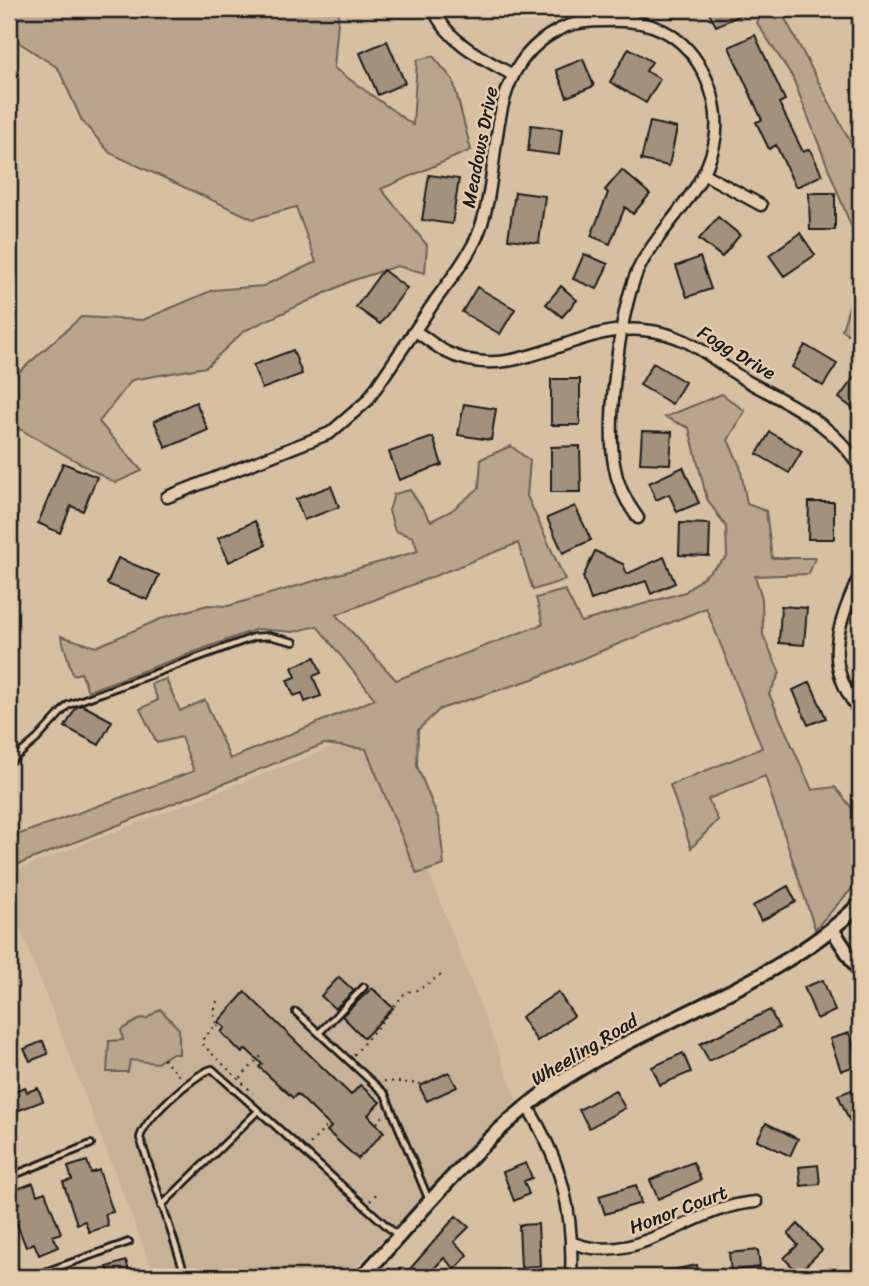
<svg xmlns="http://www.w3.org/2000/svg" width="869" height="1286" font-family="Sriracha,sans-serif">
<rect width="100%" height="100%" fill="#d7c0a2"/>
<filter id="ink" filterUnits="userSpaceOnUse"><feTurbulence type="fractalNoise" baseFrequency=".0143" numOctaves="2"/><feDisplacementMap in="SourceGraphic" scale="14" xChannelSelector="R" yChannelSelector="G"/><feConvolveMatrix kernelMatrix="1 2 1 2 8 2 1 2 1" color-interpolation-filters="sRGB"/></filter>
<g filter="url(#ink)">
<!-- built -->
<path fill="#c7b297" d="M374 731 517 1100 346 1277H155L9 899V873Z"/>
<!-- green -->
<path fill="#b8a58c" stroke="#6a6054" stroke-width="2" d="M9 9H339L334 68 413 125 417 60 433 56 453 80 471 150 381 189 427 245 425 273 397 266 351 281 244 331 206 367 132 380 99 422 142 471 115 483 16 427 9 429V381L81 317 143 320 213 290 263 286 316 262 296 207 253 219 110 153 82 121 58 68 9 36Z
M763 9H780L860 160V249L792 76 757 23Z
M860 269V342L842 330Z
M722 394 745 411 728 440 740 466 747 504 766 511 772 558H815L809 574 755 576 762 598 763 635 780 673 769 694 812 790 835 787 860 818V880L815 929 765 776 708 799 718 820 691 848 670 785 762 748 706 608 533 679 440 709 418 730 417 766 439 820 444 865 417 874 366 749 324 744 9 868V838L194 771 181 737 157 743 140 709 158 700 151 684 166 679 180 711 205 700 230 759 375 699 317 626 293 632 257 629 88 691 81 673 73 675 61 636 96 647 165 617 208 605 228 606 418 551 413 537 395 531 389 511 394 494 410 490 431 521 451 511 479 488 481 459 511 446 530 461 527 496 565 580 533 590 518 543 336 615 396 680 543 624 536 598 565 590 581 622 685 592 727 557 726 527 707 499 689 428 665 417Z
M160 1009 179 1029V1054H171L157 1063 130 1060 128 1072H107L109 1041 123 1040 121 1030 142 1018 146 1019Z"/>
<!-- building -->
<path fill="#a2927d" stroke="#1c1c1c" stroke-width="2" d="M707 9H754L716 26Z
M755 35 785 100 779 103 803 152 810 149 822 175 799 186H795L776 145 769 149 756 122 762 120 729 47Z
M387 41 405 83 378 95 360 53Z
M629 48 652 62 646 71 660 79 646 103 610 82Z
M583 59 594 86 567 97 556 70Z
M650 122 677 128 669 166 641 160Z
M531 125 562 129 559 155 528 151Z
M622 170 650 194 633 214 625 207 610 244 591 236 608 193 605 190Z
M429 175 459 179 452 224 422 220Z
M515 192 545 196 539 243 508 239Z
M809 193H835V230H810Z
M718 217 740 235 722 257 699 239Z
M800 233 815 255 784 276 769 255Z
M584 254 608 264 597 289 573 279Z
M700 257 711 289 687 297 676 266Z
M383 270 407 288 380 324 356 307Z
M561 286 577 300 562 317 546 304Z
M477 287 515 309 500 334 462 312Z
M805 345 837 364 823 386 792 367Z
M293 350 302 374 262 389 253 365Z
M653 363 685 382 672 404 640 385Z
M860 369V414L839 398Z
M551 379H580V425H551Z
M196 402 208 430 166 448 154 421Z
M464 404 496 409 491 440 458 435Z
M642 431 672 432 670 464 640 463Z
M770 432 802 451 789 473 757 454Z
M433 437 442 465 399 480 389 452Z
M580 446 581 492H551V447Z
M63 463 97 477 83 511 71 506 60 533 38 523Z
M683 467 699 503 677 512 669 494 656 500 649 483Z
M331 486 339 507 304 520 296 499Z
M809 502H834V539H808Z
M575 506 591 540 563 553 547 518Z
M255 521 266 545 229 562 218 538Z
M680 523 710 524 709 556 679 555Z
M595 551 623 564 627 574 664 557 675 583 651 594 646 581 591 600 583 577Z
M118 558 159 575 148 600 107 584Z
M781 606 807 608 804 645 779 643Z
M315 657 321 673 313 676 321 696 305 702 302 693 294 696 287 680 296 677 292 667Z
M810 682 826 718 808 725 793 690Z
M82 705 112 721 99 745 65 727 76 707Z
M788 886 796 902 761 921 753 906Z
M339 977 354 991 335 1009 321 996Z
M823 980 835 1011 817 1019 804 987Z
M372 988 393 1008 364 1038 342 1016Z
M245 992 351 1095 360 1085 380 1102 368 1115 384 1132 358 1159 327 1131 331 1127 297 1094 293 1098 259 1067 262 1064 246 1049 242 1053 221 1032 225 1028 218 1022Z
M558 992 574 1016 537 1041 521 1017Z
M770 1010 779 1028 709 1061 700 1044Z
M849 1033 860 1064 841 1071 830 1039Z
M43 1041 48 1054 30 1061 24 1049Z
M683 1053 691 1072 660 1085 652 1067Z
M449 1072 457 1087 427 1101 420 1088 422 1085Z
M25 1087 27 1092 38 1088 43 1101 9 1114V1093Z
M857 1088 860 1096V1144L838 1095Z
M615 1090 625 1108 589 1128 579 1110Z
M766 1123 798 1139 790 1156 757 1140Z
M87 1161 91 1173 99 1170 113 1212 105 1214 108 1226 89 1232 85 1221 77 1224 63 1182 72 1180 68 1167Z
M693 1162 701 1180 658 1199 650 1180Z
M526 1163 532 1178 524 1181 529 1194 514 1201 503 1172Z
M818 1165 820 1184 801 1186 799 1167Z
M33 1183 37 1195 45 1192 61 1233 53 1236 58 1247 39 1255 34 1243 26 1247 10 1206 19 1203 14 1190Z
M636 1185 641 1203 605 1214 599 1196Z
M456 1216 469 1227 454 1242 468 1255 455 1269 444 1258 426 1277H403Z
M538 1224 540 1266 521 1267 519 1225Z
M798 1224 822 1250 798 1273 784 1258 798 1245 788 1234Z
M758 1250 760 1267 731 1271 729 1253Z
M126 1261 131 1277H110L107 1267Z
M697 1265 699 1277H656V1273Z"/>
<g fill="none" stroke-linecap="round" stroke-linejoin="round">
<defs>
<path id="service" d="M9 763 37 739 68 705 254 637 269 636 294 642
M296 1012 385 1094 428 1198
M319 1033 364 987
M9 1177 91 1144
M161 1206 258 1111
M31 1277 129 1242
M186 1277 140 1138C144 1119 193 1075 212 1069L398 1236"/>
<path id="minor" d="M433 9C449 43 482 58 513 75
M630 21 633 9
M704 174 761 205
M415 331C425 337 435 346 446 352 514 386 574 324 643 330 695 334 715 365 756 386 795 406 838 429 860 468
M167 497 330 433 367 401C391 366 414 332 437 298 451 279 466 260 476 239 508 168 476 64 567 26 578 22 591 21 604 21 623 20 644 21 662 30 701 49 724 103 714 145 704 191 664 223 641 264 620 301 606 422 614 464 617 485 626 502 638 518
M860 574C838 626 821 661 860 712
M527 1106C562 1163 574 1211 571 1277
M573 1243C639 1268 691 1206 756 1202"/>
<path id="tertiary" d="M832 929 860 972
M362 1277C427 1207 486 1129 567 1077 662 1016 778 984 860 904"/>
</defs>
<!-- service casing -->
<use href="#service" stroke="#1c1c1c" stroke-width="10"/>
<!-- minor casing -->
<use href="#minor" stroke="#1c1c1c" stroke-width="15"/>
<!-- tertiary casing -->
<use href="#tertiary" stroke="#1c1c1c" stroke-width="18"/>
<!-- path -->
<path stroke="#1c1c1c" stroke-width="2" stroke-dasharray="2 5" stroke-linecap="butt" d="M217 1001 214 1013 216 1025 203 1039 202 1044 253 1093
M394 1006 406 992 418 990 441 975
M217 1025 223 1031
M354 1055 393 1008 372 987
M163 1059 182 1079
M240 1078 263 1054
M384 1081 423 1084
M377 1123 384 1115
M310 1144 329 1124
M370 1201 378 1192"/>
<!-- service -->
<use href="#service" stroke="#e3cbab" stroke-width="4.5"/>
<!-- minor -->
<use href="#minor" stroke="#e3cbab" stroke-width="10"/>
<!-- tertiary -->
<use href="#tertiary" stroke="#e3cbab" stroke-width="12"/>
</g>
</g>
<g text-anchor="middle" stroke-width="5" stroke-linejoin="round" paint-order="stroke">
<!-- street labels -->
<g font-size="19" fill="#1c1c1c" stroke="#e3cbab">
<text transform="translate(479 147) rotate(-79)" y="7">Meadows Drive</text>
<text transform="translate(737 352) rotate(31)" y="7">Fogg Drive</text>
<text transform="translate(584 1049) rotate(-31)" y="7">Wheeling Road</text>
<text transform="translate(678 1209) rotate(-21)" y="7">Honor Court</text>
</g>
</g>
<!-- margin -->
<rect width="869" height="1286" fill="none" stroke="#e3cbab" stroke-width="35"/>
<rect x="18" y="18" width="834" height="1251" fill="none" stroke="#1c1c1c" stroke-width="2.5" filter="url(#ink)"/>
</svg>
